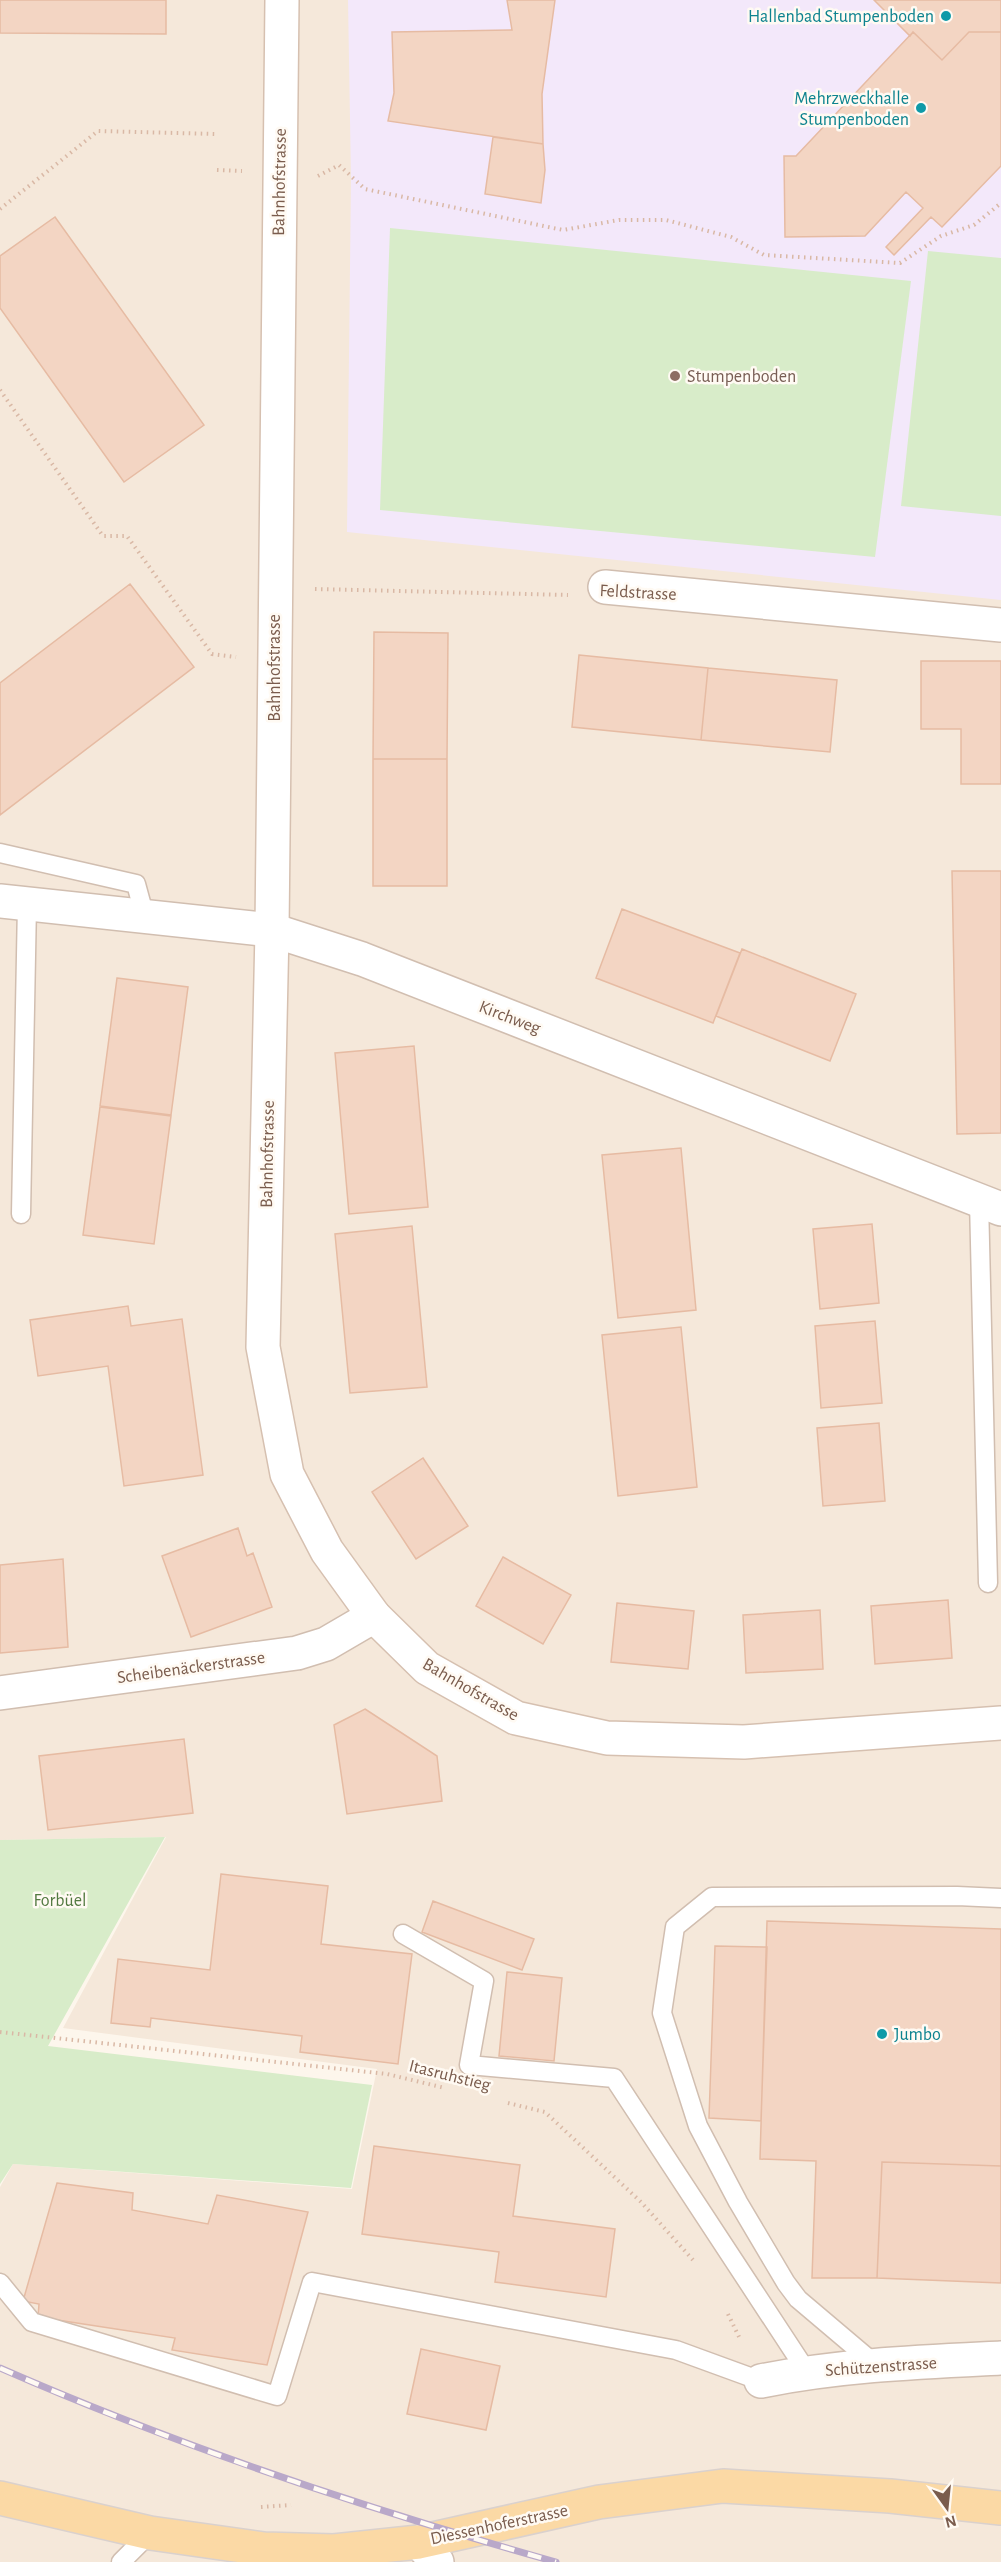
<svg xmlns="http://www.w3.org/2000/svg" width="1001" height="2562" font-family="'Alegreya Sans',sans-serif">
<rect width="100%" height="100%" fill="#fdf6ec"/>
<!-- residential -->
<path fill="#f5e8da" d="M0 0H1001V2562H0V2187L13 2164 352 2189 377 2069 63 2028 166 1837 0 1840Z"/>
<!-- education -->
<path fill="#f3e8fa" d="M348 0H1001V600L347 532 351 179Z"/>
<!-- green -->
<path fill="#d8ecc9" d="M390 228 911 281 875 557 380 510Z
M928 251 1001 258V516L901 506Z
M165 1837 48 2046 372 2085 351 2188 13 2164 0 2184V1840Z"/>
<!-- building -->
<path fill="#f3d5c3" stroke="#e6bba3" stroke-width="1.5" d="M0 0H166V34L0 33Z
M507 0H555L542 94 543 144 388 121 394 93 392 32 512 30Z
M874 0H1001V32H969L942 60 913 32 910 36Z
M913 32 942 60 969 32H1001V166L942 227 931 217 894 255 886 247 923 208 906 192 865 236 785 237 784 156H796Z
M493 137 543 144 545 170 541 203 485 194Z
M55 217 204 425 124 482 0 308V256Z
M130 584 194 667 0 815V683Z
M374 632 448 633 447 759H373Z
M579 655 708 668 701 740 572 727Z
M921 661H1001V784H961V729H921Z
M708 668 837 680 830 752 701 740Z
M373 759H447V886H373Z
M952 871H1001V1133L957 1134Z
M622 909 740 953 713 1023 596 978Z
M742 949 856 994 830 1061 716 1016Z
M117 978 188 987 171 1115 100 1106Z
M414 1046 428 1207 349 1214 335 1053Z
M100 1107 171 1116 154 1244 83 1235Z
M681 1148 696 1310 618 1318 602 1155Z
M872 1224 879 1303 820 1309 813 1229Z
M412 1226 427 1387 350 1393 335 1234Z
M128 1306 131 1326 182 1319 203 1475 124 1486 108 1366 38 1376 30 1320Z
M875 1321 882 1403 821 1408 815 1326Z
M681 1327 697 1487 618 1496 602 1335Z
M879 1423 885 1501 823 1506 817 1428Z
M423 1458 468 1526 416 1559 372 1492Z
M238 1528 247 1556 253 1553 272 1607 191 1637 162 1556Z
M503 1557 571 1595 543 1644 476 1606Z
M63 1559 68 1647 0 1653V1565Z
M948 1600 952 1658 875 1664 871 1606Z
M617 1603 694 1611 688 1669 611 1662Z
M820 1610 823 1669 746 1673 743 1615Z
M365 1709 437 1756 442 1801 347 1814 334 1725Z
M184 1739 193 1813 48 1830 39 1756Z
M221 1874 328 1886 321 1944 412 1954 398 2064 300 2052 302 2036 151 2018 150 2027 111 2023 118 1959 210 1970Z
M433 1901 534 1939 522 1970 422 1932Z
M767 1921 1001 1929V2166L882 2162 877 2278H812L816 2161 760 2159Z
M715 1946 767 1947 761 2121 709 2118Z
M507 1972 562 1978 554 2061 499 2056Z
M374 2146 520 2165 513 2216 615 2229 606 2297 495 2282 499 2252 362 2234Z
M882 2162 1001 2166V2283L877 2278Z
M57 2183 133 2193 132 2210 208 2224 217 2195 308 2212 267 2365 172 2350 175 2338 38 2317 39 2304 23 2301Z
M421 2349 500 2366 486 2430 407 2414Z"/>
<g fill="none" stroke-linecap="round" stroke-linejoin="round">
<defs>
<path id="lane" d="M0 853 136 884 145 917
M979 1200 988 1583
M21 1214 27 904
M403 1934 484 1981 469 2065 614 2078 807 2372
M0 2283 32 2322 277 2396 312 2282 676 2350 761 2381
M876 2365 798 2299 786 2283 738 2202 698 2126 662 2013 675 1927 712 1897 957 1896 1001 1898
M121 2562 150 2533"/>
<path id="street" d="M605 587 1001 625
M0 901 272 930 362 959 1001 1209
M0 1693 297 1653 326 1644 374 1616
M761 2381C841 2365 920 2362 1001 2358
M419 2542 437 2562"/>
<path id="secondary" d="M282 0 272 930 263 1347 287 1474 327 1551 374 1616 427 1668 516 1718 607 1738 744 1742 1001 1723"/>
<path id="primary" d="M0 2498 150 2533 264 2549 334 2551 419 2542 599 2502 723 2486 890 2496 1001 2508"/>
</defs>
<!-- lane casing -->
<use href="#lane" stroke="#d1beb0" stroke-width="21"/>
<!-- street casing -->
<use href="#street" stroke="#d1beb0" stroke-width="36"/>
<!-- secondary casing -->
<use href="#secondary" stroke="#d6c0b0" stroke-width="36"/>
<!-- primary casing -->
<use href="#primary" stroke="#dad1cd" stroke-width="36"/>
<!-- path -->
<path stroke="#d9b8a5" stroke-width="4" stroke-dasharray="1.5 4.5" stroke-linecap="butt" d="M217 170 242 171
M318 176 339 165 365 189 563 230 619 220H666L731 237 764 255 900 263 941 236 974 225 1001 203
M0 209 98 131 216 134
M0 390 103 536H127L212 654 236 657
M315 589 568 595
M0 2032 387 2074 445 2088
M508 2103 545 2112 641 2202 693 2260
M728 2314 740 2339
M261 2507 291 2505"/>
<!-- lane -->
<use href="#lane" stroke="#fff" stroke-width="18"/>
<!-- street -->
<use href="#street" stroke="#fff" stroke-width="33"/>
<!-- secondary -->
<use href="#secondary" stroke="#fff" stroke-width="33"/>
<!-- primary -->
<use href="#primary" stroke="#fbd9a5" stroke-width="33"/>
<defs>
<path id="rail" d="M0 2368C180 2447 367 2509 556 2562"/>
</defs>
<!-- rail casing -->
<use href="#rail" stroke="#b9a8c9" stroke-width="7"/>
<!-- rail -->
<use href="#rail" stroke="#fffaf3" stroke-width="4.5" stroke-dasharray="14" stroke-linecap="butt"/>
</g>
<!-- markers -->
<g fill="#0f9aa8" stroke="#fffaf3" stroke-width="2">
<circle cx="946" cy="16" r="6"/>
<circle cx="921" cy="108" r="6"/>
<circle cx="882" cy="2034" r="6"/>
</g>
<circle fill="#8d6e63" stroke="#fffaf3" stroke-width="2" cx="675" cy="376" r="6"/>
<g text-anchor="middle" stroke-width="5" stroke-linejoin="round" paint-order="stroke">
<!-- culture labels -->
<g font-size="18" fill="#0d838f" stroke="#fffaf3" text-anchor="end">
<text x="934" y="22">Hallenbad Stumpenboden</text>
<text x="909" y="104">Mehrzweckhalle<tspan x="909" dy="21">Stumpenboden</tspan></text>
<text x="894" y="2040" text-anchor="start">Jumbo</text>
</g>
<!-- street labels -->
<g font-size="18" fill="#7a5c4d" stroke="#fffaf3">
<text transform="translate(279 182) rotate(-89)" y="6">Bahnhofstrasse</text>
<text transform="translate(638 592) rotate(3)" y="6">Feldstrasse</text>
<text transform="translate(274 668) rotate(-90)" y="6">Bahnhofstrasse</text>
<text transform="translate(510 1017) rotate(21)" y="6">Kirchweg</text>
<text transform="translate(267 1154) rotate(-89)" y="6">Bahnhofstrasse</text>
<text transform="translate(191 1667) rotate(-8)" y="6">Scheibenäckerstrasse</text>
<text transform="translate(471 1689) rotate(30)" y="6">Bahnhofstrasse</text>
<text transform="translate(450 2075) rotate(14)" y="6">Itasruhstieg</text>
<text transform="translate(881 2366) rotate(-4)" y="6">Schützenstrasse</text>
<text transform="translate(499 2524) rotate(-12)" y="6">Diessenhoferstrasse</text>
</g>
<!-- education labels -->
<g font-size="18" fill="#785e54" stroke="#fffaf3" text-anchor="start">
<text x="687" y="382">Stumpenboden</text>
</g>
<!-- park labels -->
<g font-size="18" fill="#537a41" stroke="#fffaf3">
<text x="60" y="1906">Forbüel</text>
</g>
</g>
<!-- north arrow -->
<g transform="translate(947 2508) rotate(165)" stroke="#fffaf3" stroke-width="4.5" paint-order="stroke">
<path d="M0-4.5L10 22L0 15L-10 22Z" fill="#7a5c4d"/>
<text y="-9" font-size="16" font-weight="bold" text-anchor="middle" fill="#7a5c4d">N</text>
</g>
</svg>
